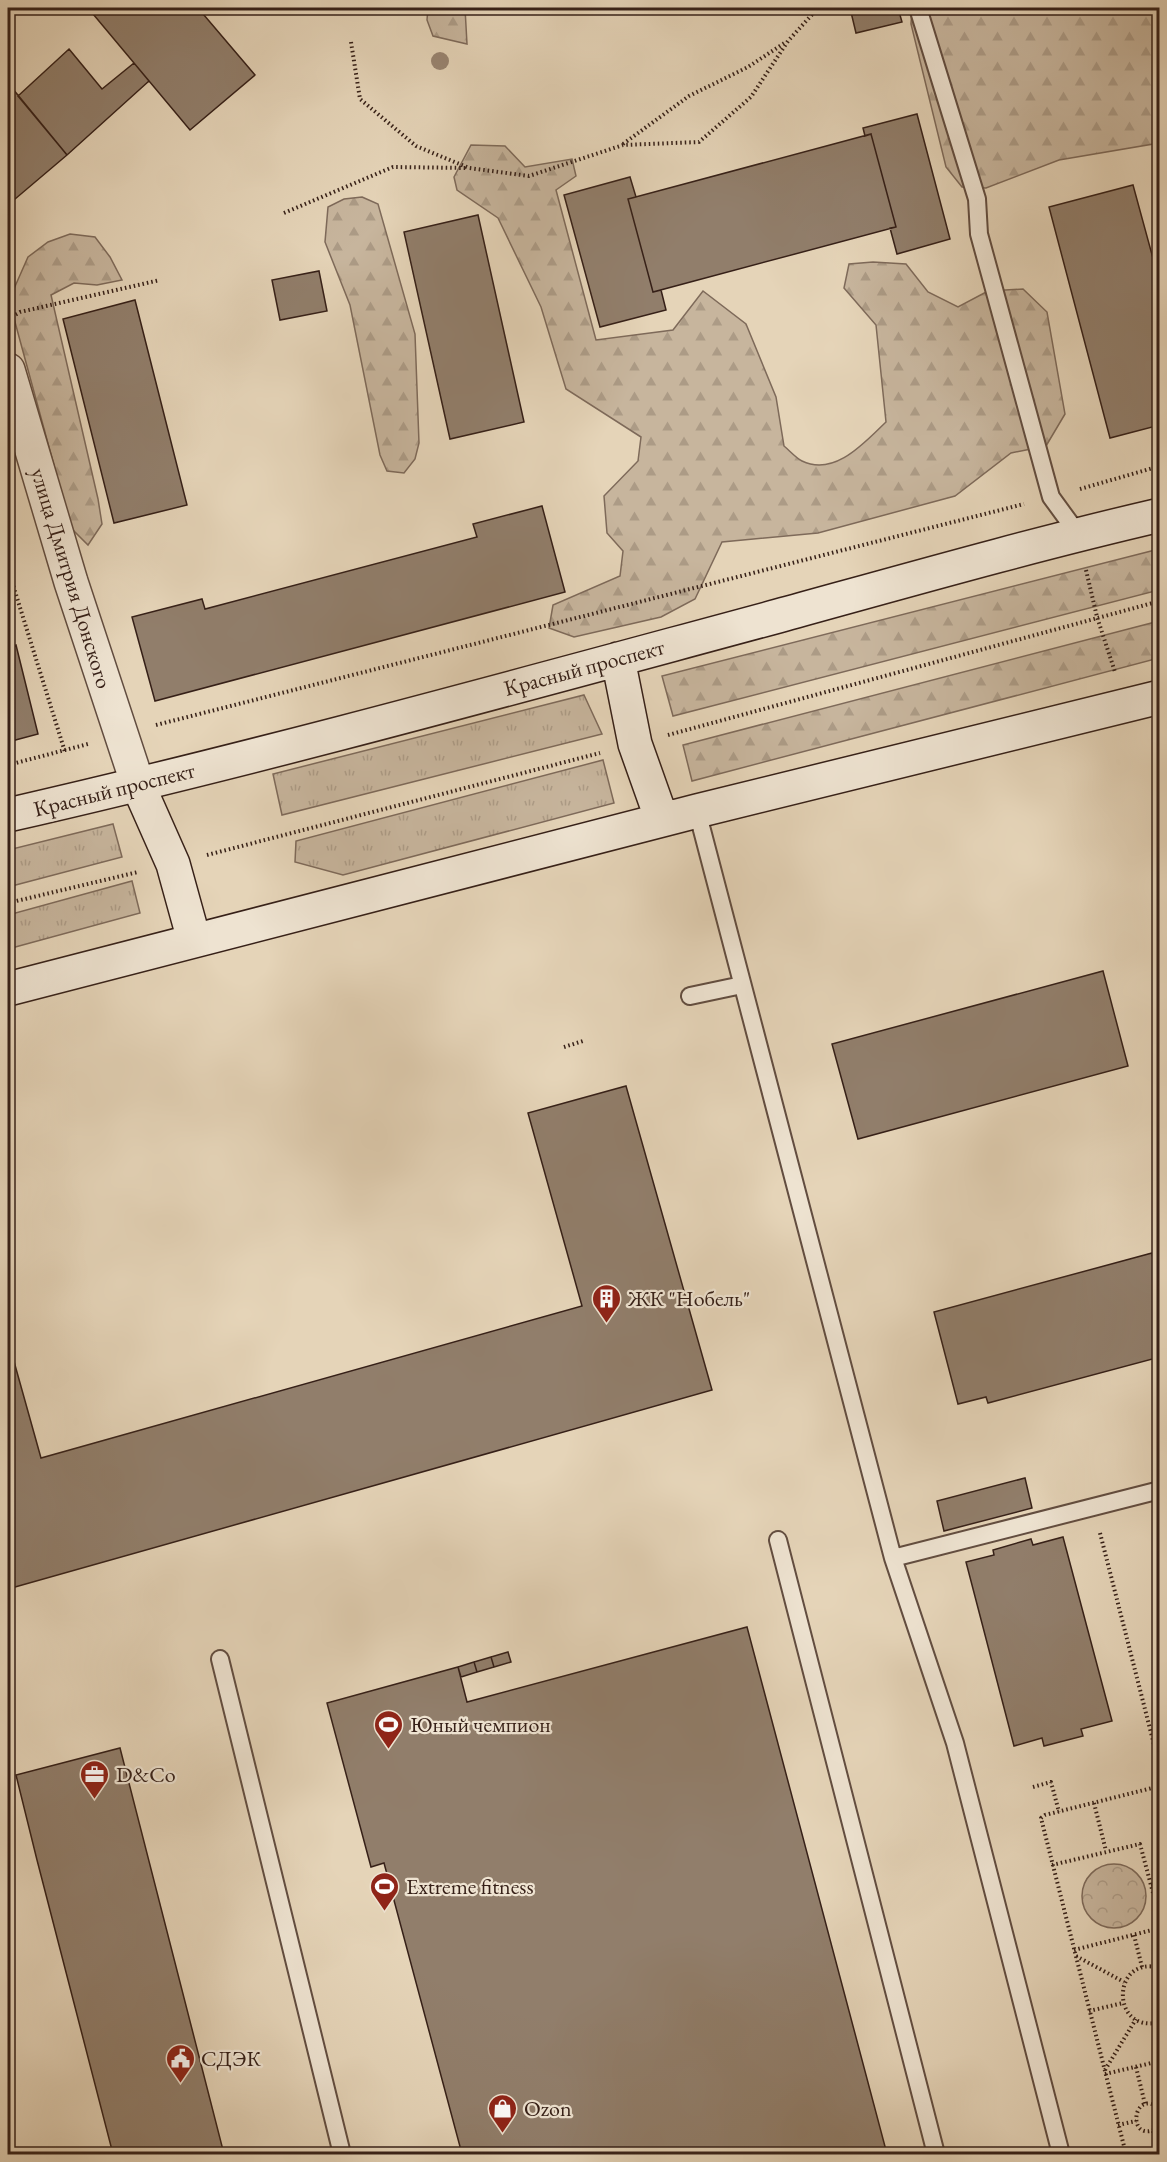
<svg xmlns="http://www.w3.org/2000/svg" width="1167" height="2162" font-family="'EB Garamond',serif">
<defs>
<pattern id="grass-tufts" width="24" height="20" patternUnits="userSpaceOnUse" patternTransform="scale(1.5)"><rect width="24" height="20" fill="#c7b59d"/><path d="M3 7l-1-3M5 7V3M7 7l1-3M15 17l-1-3M17 17v-4M19 17l1-3" fill="none" stroke="#ac9b86"/></pattern>
<pattern id="forest-firs" width="22" height="20" patternUnits="userSpaceOnUse" patternTransform="scale(1.5)"><rect width="22" height="20" fill="#c7b59d"/><path d="M5 1l3.5 6h-7zM16 11l3.5 6h-7z" fill="#ac9b86"/></pattern>
<pattern id="park-crowns" width="20" height="18" patternUnits="userSpaceOnUse" patternTransform="scale(1.5)"><rect width="20" height="18" fill="#c7b59d"/><path d="M2 6a3 3 0 1 1 6 0M12 15a3 3 0 1 1 6 0" fill="none" stroke="#ac9b86"/></pattern>
</defs>
<rect width="100%" height="100%" fill="#e5d4b8"/>
<filter id="stains"><feTurbulence type="fractalNoise" baseFrequency=".00333" numOctaves="4"/><feColorMatrix values="0 0 0 0 .2 0 0 0 0 .09 0 0 0 0 .02 0 0 0 .5 -.17"/></filter>
<radialGradient id="worn" r=".72"><stop offset=".6" stop-color="#630" stop-opacity="0"/><stop offset="1" stop-color="#630" stop-opacity=".3"/></radialGradient>
<!-- grass -->
<path fill="url(#grass-tufts)" stroke="#7e6a5a" stroke-width="1.5" d="M584 695 602 734 282 815 273 774Z
M603 760 614 803 343 875 295 862 296 841Z
M113 824 122 857 8 887V850Z
M132 881 140 913 8 949V915Z"/>
<!-- forest -->
<path fill="url(#forest-firs)" stroke="#7e6a5a" stroke-width="1.5" d="M428 8H465L467 44 433 36 427 20Z
M912 8H1159V143L1059 160 986 188 962 187 946 167 911 24Z
M471 145 505 146 525 167 572 159 576 176 556 190 596 340 673 330 703 291 746 324 776 397 784 446C790 451 796 458 802 461 835 477 865 442 886 422L876 325 844 288 849 264 873 262 906 264 928 292 958 307 988 291 1023 289 1047 312 1065 414 1046 446 1011 453 955 496 818 533 722 542 695 599 661 617 574 637 549 628 553 605 620 576 623 551 607 533 604 496 638 461 641 437 566 389 541 307 498 218 457 190 454 177Z
M362 197 378 204 415 334 419 443 415 459 404 473 387 471 380 455 350 305 325 242 328 207 344 199Z
M70 234 95 237 110 257 122 280 97 285 74 283 51 295 98 499 102 524 88 545 71 528 9 300 28 257 48 242Z
M1159 549V590L673 716 662 676Z
M1159 621V658L692 781 683 745Z"/>
<!-- park -->
<path fill="url(#park-crowns)" stroke="#7e6a5a" stroke-width="1.5" d="M1082 1896a32 32 0 1 1 64 0a32 32 0 1 1-64 0Z"/>
<!-- building -->
<path fill="#917e6b" stroke="#362018" stroke-width="1.5" d="M88 8H198L255 75 190 130Z
M850 8H898L902 22 856 33Z
M69 49 102 89 134 63 149 81 67 155 18 96Z
M8 83 67 155 8 205Z
M917 114 950 239 897 254 890 228 896 227 871 134 865 136 863 128Z
M871 134 896 227 653 292 628 199Z
M630 177 636 197 628 199 653 292 661 290 666 310 600 327 564 195Z
M1133 185 1160 284V316L1155 318 1160 333V425L1110 438 1049 207Z
M478 215 524 422 450 439 404 232Z
M319 271 327 311 280 320 272 280Z
M135 300 187 505 114 523 63 319Z
M542 506 565 592 155 701 132 617 202 599 205 609 477 537 473 524Z
M16 645 38 734 8 742V648Z
M1103 971 1128 1066 858 1139 832 1044Z
M626 1086 712 1390 8 1589V1340L41 1458 582 1306 528 1113Z
M1152 1253 1153 1259 1160 1258V1357L988 1403 986 1397 958 1404 934 1312Z
M1025 1478 1032 1508 944 1531 937 1501Z
M1063 1537 1112 1721 1081 1729 1083 1736 1044 1746 1042 1738 1014 1746 966 1562 994 1555 993 1550 1031 1539 1033 1545Z
M747 1627 887 2154H462L384 1863 371 1867 327 1703 458 1667 467 1702Z
M508 1652 511 1662 494 1667 491 1657Z
M491 1657 494 1667 477 1672 474 1662Z
M474 1662 477 1672 461 1677 458 1667Z
M120 1748 224 2154H113L37 1860 16 1775Z"/>
<g fill="none" stroke-linecap="round" stroke-linejoin="round">
<defs>
<path id="service" d="M918 8 977 199 979 234 1051 497 1078 534
M697 811 893 1558 955 1743 1061 2154
M690 996 742 985
M778 1540 936 2154
M893 1558 1160 1490
M220 1659 342 2154"/>
<path id="tertiary" d="M8 370 71 582 138 785"/>
<path id="secondary" d="M618 659 635 744 662 820
M138 785 173 864 194 940
M8 815C266 756 522 685 778 616 905 581 1031 545 1160 515
M8 989 697 811 1160 697"/>
</defs>
<!-- service casing -->
<use href="#service" stroke="#624d40" stroke-width="20"/>
<!-- tertiary casing -->
<use href="#tertiary" stroke="#624d40" stroke-width="36"/>
<!-- secondary casing -->
<use href="#secondary" stroke="#362018" stroke-width="36"/>
<!-- path -->
<path stroke="#362018" stroke-width="4" stroke-dasharray="1.5 3" stroke-linecap="butt" d="M351 42 360 99 416 146 469 168 529 176 623 145 699 142 751 97 788 41 818 8
M623 144 689 96 748 67 786 42
M284 213 393 167 466 168
M8 319 20 312 160 280
M1080 489 1160 466
M8 569 65 752
M1086 570 1097 617 1115 672
M156 725 1024 504
M668 735 1160 601
M8 765 88 744
M207 855 600 753
M8 903 138 872
M564 1047 583 1041
M1100 1533 1160 1768
M1033 1787 1051 1782 1059 1812
M1094 1803 1106 1851
M1052 1865 1140 1844 1160 1919
M1151 1885 1160 1883
M1134 1935 1142 1967
M1074 1950 1160 1928
M1076 1956 1124 1982
M1160 1968C1111 1954 1110 2035 1160 2022
M1089 2011 1123 2003
M1156 2023 1160 2035
M1136 2067 1145 2104
M1105 2070 1136 2019
M1105 2074 1160 2061
M1160 2109C1132 2085 1125 2148 1160 2127
M1118 2125 1136 2121
M1153 2131 1158 2154
M1126 2154 1041 1818 1045 1815 1160 1786"/>
<!-- service -->
<use href="#service" stroke="#eee3d1" stroke-width="16"/>
<!-- tertiary -->
<use href="#tertiary" stroke="#eee3d1" stroke-width="33"/>
<!-- secondary -->
<use href="#secondary" stroke="#eee3d1" stroke-width="33"/>
</g>
<!-- trees -->
<circle fill="#998572" cx="440" cy="61" r="9"/>
<!-- icons -->
<defs>
<symbol id="building-pin" viewBox="-11 -11 22 30"><path d="M0 17L-7.5 6A9.5 9.5 0 1 1 7.5 6Z" fill="#8f2418" stroke="#eee3d1"/><path d="M-4-6H4V6H1V3H-1V6H-4ZM-2.5-4.3h1.7v1.8h-1.7ZM.8-4.3h1.7v1.8H.8ZM-2.5-1h1.7V.8h-1.7ZM.8-1h1.7V.8H.8Z" fill="#fff"/></symbol>
<symbol id="stadium-pin" viewBox="-11 -11 22 30"><path d="M0 17L-7.5 6A9.5 9.5 0 1 1 7.5 6Z" fill="#8f2418" stroke="#eee3d1"/><path d="M0-5a6.5 5 0 1 0 0 10a6.5 5 0 1 0 0-10ZM-3.5-1.8h7v3.6h-7Z" fill="#fff"/></symbol>
<symbol id="office-pin" viewBox="-11 -11 22 30"><path d="M0 17L-7.5 6A9.5 9.5 0 1 1 7.5 6Z" fill="#8f2418" stroke="#eee3d1"/><path d="M-6-3h4V-5.5h4V-3h4V5H-6ZM-1-4.5V-3h2v-1.5ZM-6 0V1H6V0Z" fill="#fff"/></symbol>
<symbol id="civic-pin" viewBox="-11 -11 22 30"><path d="M0 17L-7.5 6A9.5 9.5 0 1 1 7.5 6Z" fill="#8f2418" stroke="#eee3d1"/><path d="M-.6-6.5H3V-4.5H.6V-3L4-1V1h2V6H-6V1h2V-1L-.6-3ZM-1.2 2.5V6h2.4V2.5Z" fill="#fff"/></symbol>
<symbol id="shop-pin" viewBox="-11 -11 22 30"><path d="M0 17L-7.5 6A9.5 9.5 0 1 1 7.5 6Z" fill="#8f2418" stroke="#eee3d1"/><path d="M-5-2.5h2.3a2.7 3.5 0 0 1 5.4 0H5L5.5 6h-11ZM-1.5-2.5h3a1.5 2.3 0 0 0-3 0Z" fill="#fff"/></symbol>
</defs>
<g fill-rule="evenodd">
<use href="#building-pin" x="590" y="1282" width="33" height="45"/>
<use href="#stadium-pin" x="372" y="1708" width="33" height="45"/>
<use href="#office-pin" x="78" y="1758" width="33" height="45"/>
<use href="#stadium-pin" x="368" y="1870" width="33" height="45"/>
<use href="#civic-pin" x="164" y="2042" width="33" height="45"/>
<use href="#shop-pin" x="486" y="2092" width="33" height="45"/>
</g>
<g text-anchor="middle" stroke-width="4.5" stroke-linejoin="round" paint-order="stroke">
<!-- street labels -->
<g font-size="22" fill="#362018" stroke="#eee3d1">
<text transform="translate(72 578) rotate(73)" y="8">улица Дмитрия Донского</text>
<text transform="translate(584 667) rotate(-15)" y="8">Красный проспект</text>
<text transform="translate(114 789) rotate(-14)" y="8">Красный проспект</text>
</g>
<!-- poi labels -->
<g font-size="22" fill="#362018" stroke="#eee3d1" text-anchor="start">
<text x="628" y="1306">ЖК "Нобель"</text>
<text x="410" y="1732">Юный чемпион</text>
<text x="116" y="1782">D&amp;Co</text>
<text x="406" y="1894">Extreme fitness</text>
<text x="201" y="2066">СДЭК</text>
<text x="524" y="2116">Ozon</text>
</g>
</g>
<!-- margin -->
<rect width="1167" height="2162" fill="none" stroke="#e5d4b8" stroke-width="30"/>
<rect x="9" y="9" width="1149" height="2144" fill="none" stroke="#362018" stroke-width="3"/>
<rect x="15" y="15" width="1137" height="2132" fill="none" stroke="#362018" stroke-width="1.5"/>
<rect width="100%" height="100%" filter="url(#stains)"/>
<rect width="100%" height="100%" fill="url(#worn)"/>
</svg>
